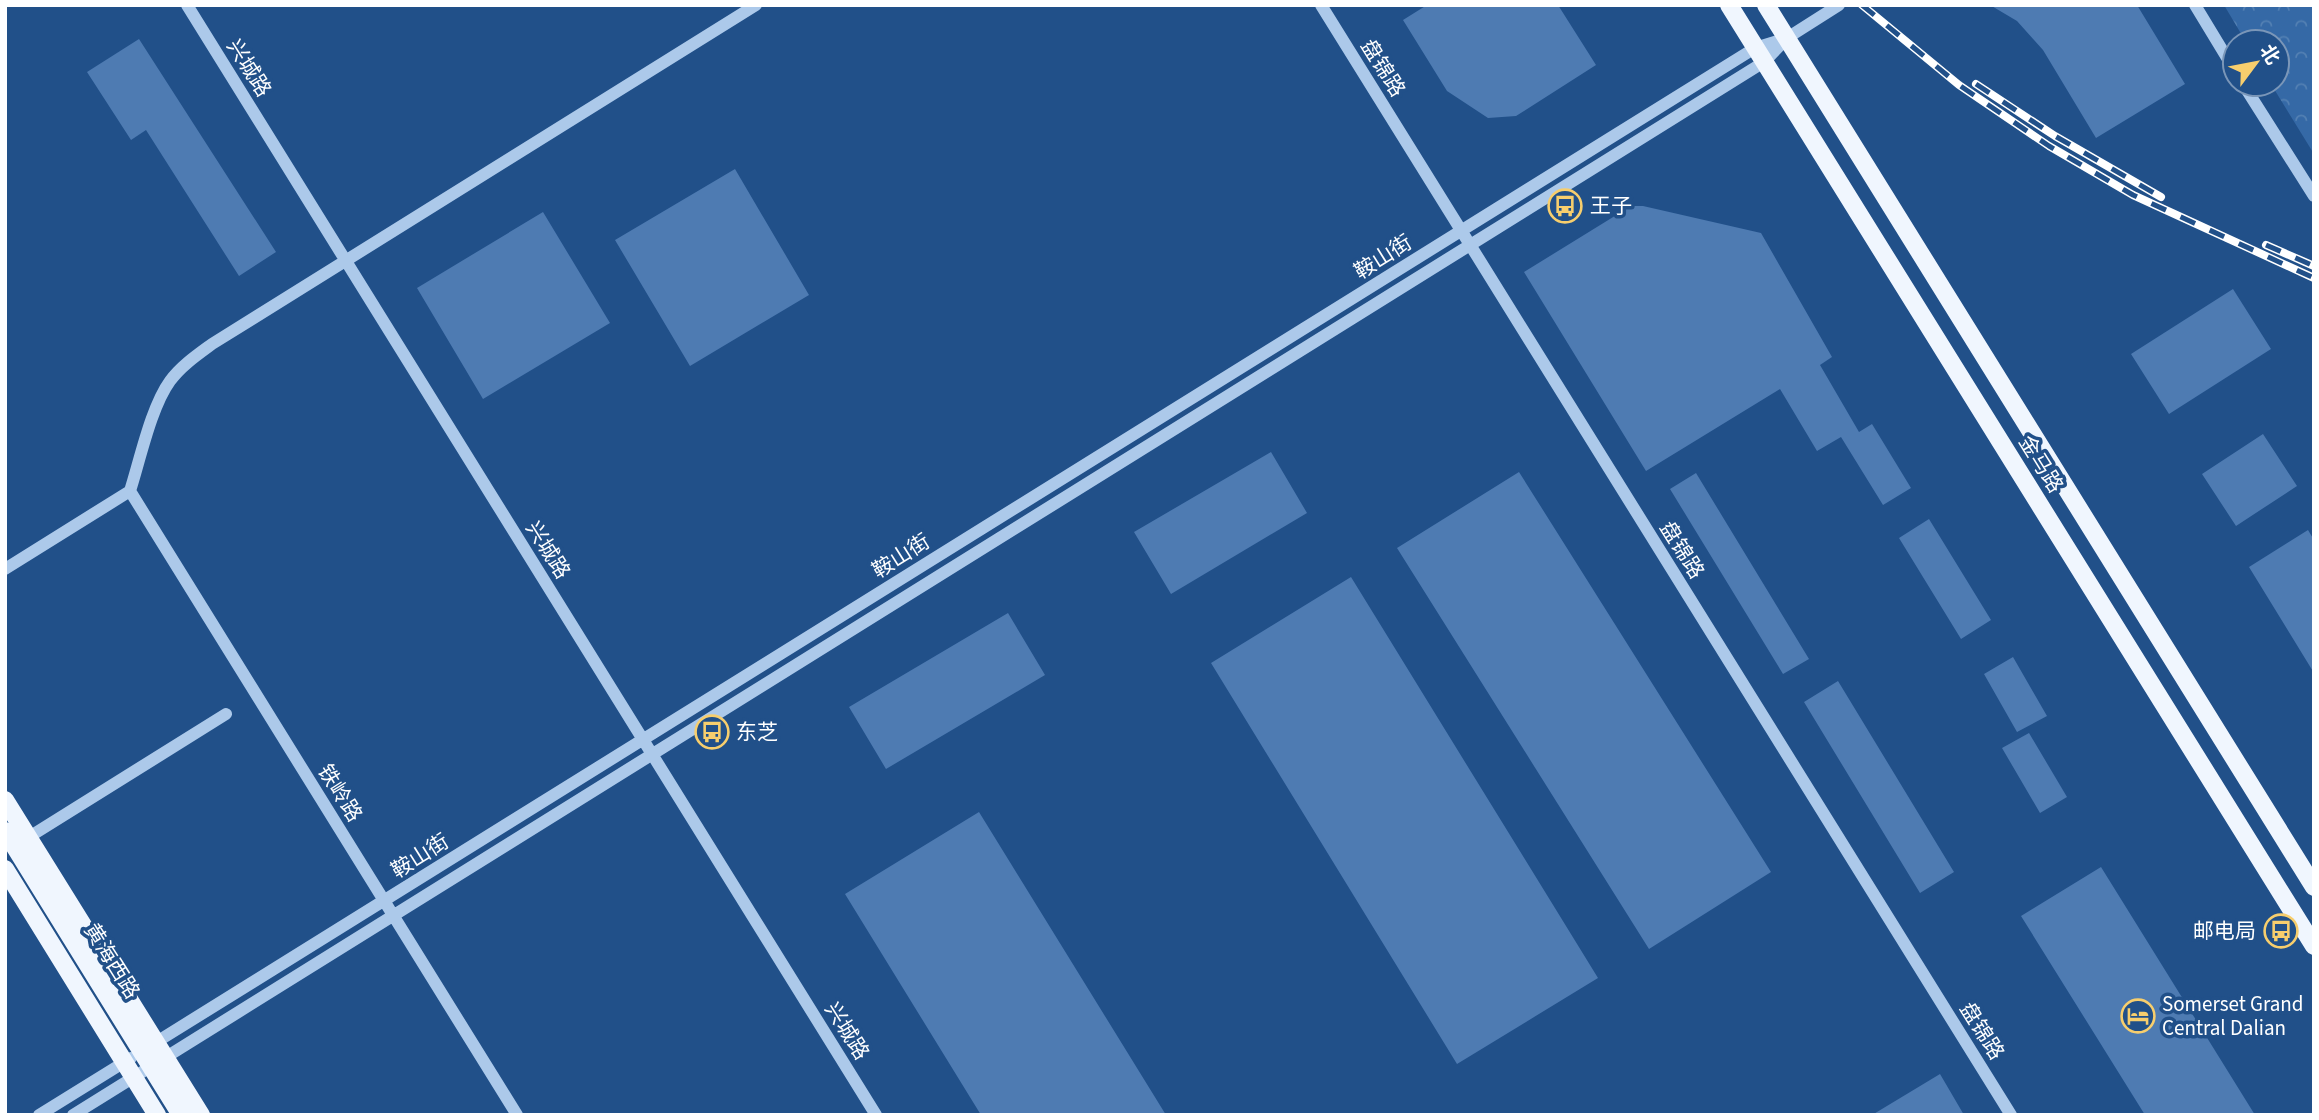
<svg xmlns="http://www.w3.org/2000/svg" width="2319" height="1120" font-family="'Source Sans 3','Noto Sans SC',sans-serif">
<defs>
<pattern id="park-crowns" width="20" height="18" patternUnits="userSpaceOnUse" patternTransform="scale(1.75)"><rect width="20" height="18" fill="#3569a6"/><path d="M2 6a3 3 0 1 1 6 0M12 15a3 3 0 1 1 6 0" fill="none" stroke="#5380b3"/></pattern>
</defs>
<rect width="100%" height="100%" fill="#215089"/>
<!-- park -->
<path fill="url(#park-crowns)" d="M2224 5H2314V154L2271 84H2277V42H2246Z"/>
<!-- building -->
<path fill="#4e7bb2" d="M1427 5H1558L1596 65 1516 116 1488 118 1447 91 1403 20Z
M1990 5H2137L2185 84 2096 138 2043 50 2017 21Z
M139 39 276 252 239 276 146 130 131 140 87 72Z
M735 169 809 295 690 366 615 240Z
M1631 206H1643L1761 233 1832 357 1820 365 1859 432 1872 424 1911 488 1883 505 1841 437 1817 451 1780 389 1646 471 1524 272Z
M543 212 610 323 483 399 417 288Z
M2233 289 2271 349 2169 414 2131 354Z
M2263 434 2297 486 2236 526 2202 474Z
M1271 452 1307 513 1171 594 1134 532Z
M1519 472 1771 872 1649 949 1397 548Z
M1696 473 1809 659 1783 674 1670 489Z
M1929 519 1991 620 1961 639 1899 538Z
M2308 530 2314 540V673L2249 567Z
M1351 577 1598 978 1457 1064 1211 663Z
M1008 613 1045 675 886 769 849 707Z
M2013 657 2047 716 2017 732 1984 674Z
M1838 681 1954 872 1920 893 1804 702Z
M2029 733 2067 797 2040 813 2002 748Z
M979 812 1166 1115H981L845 894Z
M2101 867 2255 1115H2145L2021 916Z
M1940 1074 1964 1115H1872Z"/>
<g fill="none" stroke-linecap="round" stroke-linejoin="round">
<!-- minor -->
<path stroke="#acc9ea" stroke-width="12" d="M187 5 876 1115
M1321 5 2011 1115
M2195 5 2235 71
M2243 84 2314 196
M130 491 517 1115
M5 569 130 491C140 460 151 407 170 381 181 366 197 355 212 344L756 5
M21 842 226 714
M150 1046 1755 48 1787 38 1839 5
M39 1115 131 1058
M73 1115 1764 62 1787 38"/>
<!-- major -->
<path stroke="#f0f6fe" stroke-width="18" d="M1729 5 2314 946
M1766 5 2314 887
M5 800 201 1115
M5 831 181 1115
M5 869 157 1115"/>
<defs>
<path id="rail" d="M1862 5 1959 85 2049 146 2133 195 2314 278
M1976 84 2055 136 2161 197
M2266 245 2314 266"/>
</defs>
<!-- rail casing -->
<use href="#rail" stroke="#fff" stroke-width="8"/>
<!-- rail -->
<use href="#rail" stroke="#215089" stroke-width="5" stroke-dasharray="16" stroke-linecap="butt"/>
</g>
<!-- icons -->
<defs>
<symbol id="bus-ring" viewBox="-11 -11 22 22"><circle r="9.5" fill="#215089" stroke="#f7ce6d" stroke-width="1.5"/><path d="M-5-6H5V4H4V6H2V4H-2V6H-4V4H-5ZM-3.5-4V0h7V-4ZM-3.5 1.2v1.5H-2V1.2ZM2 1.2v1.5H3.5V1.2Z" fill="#f7ce6d"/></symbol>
<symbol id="hotel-ring" viewBox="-11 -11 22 22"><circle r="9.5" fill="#215089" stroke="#f7ce6d" stroke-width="1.5"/><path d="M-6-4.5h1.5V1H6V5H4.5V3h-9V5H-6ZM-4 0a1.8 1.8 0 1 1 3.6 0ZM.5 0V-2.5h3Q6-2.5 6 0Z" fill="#f7ce6d"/></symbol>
</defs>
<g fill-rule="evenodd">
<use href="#bus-ring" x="1546" y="187" width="38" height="38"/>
<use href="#bus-ring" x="693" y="713" width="38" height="38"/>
<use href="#bus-ring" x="2262" y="912" width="38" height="38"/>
<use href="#hotel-ring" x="2119" y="997" width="38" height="38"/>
</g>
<g text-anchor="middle" stroke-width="7" stroke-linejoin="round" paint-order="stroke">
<!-- street labels -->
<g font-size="21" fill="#fff" stroke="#215089">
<text transform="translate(249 68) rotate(58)" y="7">兴城路</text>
<text transform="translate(1383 68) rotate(58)" y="7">盘锦路</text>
<text transform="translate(1383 257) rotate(-32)" y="7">鞍山街</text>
<text transform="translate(2041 464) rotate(58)" y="7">金马路</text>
<text transform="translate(548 550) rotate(58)" y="7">兴城路</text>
<text transform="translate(1682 550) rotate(58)" y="7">盘锦路</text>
<text transform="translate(901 556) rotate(-32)" y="7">鞍山街</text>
<text transform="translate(340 793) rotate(58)" y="7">铁岭路</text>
<text transform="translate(420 856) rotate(-32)" y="7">鞍山街</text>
<text transform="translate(112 961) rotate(58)" y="7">黄海西路</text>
<text transform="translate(847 1031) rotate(58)" y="7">兴城路</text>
<text transform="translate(1982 1031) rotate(58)" y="7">盘锦路</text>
</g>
<!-- poi labels -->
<g font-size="21" fill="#fff" stroke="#215089" text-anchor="start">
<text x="1590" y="213">王子</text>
<text x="736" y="739">东芝</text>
<text x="2256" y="938" text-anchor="end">邮电局</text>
<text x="2162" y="1011">Somerset Grand<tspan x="2162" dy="24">Central Dalian</tspan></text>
</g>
</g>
<!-- border -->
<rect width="2319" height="1120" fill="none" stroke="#ffffff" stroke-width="14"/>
<!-- north arrow -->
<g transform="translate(2256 63) rotate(58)"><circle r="33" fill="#215089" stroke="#7a96b8" stroke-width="2"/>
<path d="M0-5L12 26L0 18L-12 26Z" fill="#f7ce6d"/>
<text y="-10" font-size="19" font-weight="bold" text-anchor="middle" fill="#ffffff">北</text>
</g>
</svg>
